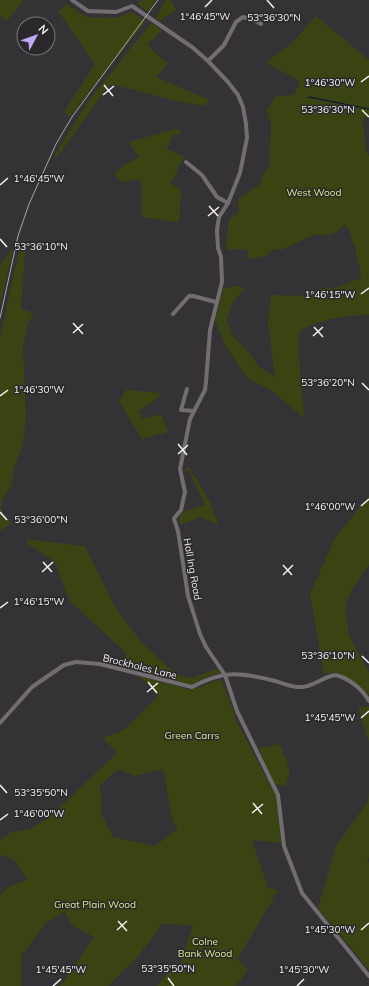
<svg xmlns="http://www.w3.org/2000/svg" width="369" height="986" font-family="Mulish,sans-serif">
<rect width="100%" height="100%" fill="#353235"/>
<!-- green -->
<path fill="#3a4413" fill-rule="evenodd" d="M0 0H24L7 21 0 16Z
M141 0H156L149 12 137 4Z
M166 0H171L176 10 160 21 156 18Z
M66 4 87 17 116 18 131 12 146 21 82 101 70 117 64 112 95 64 58 11Z
M316 16 369 60V117L363 118 366 152 369 156V315C345 316 321 318 299 332L298 344 304 418 271 390 247 378 225 345 215 320 223 289 235 286 245 288 233 302 227 320 233 336 246 349 259 367 275 377 268 321 271 295 308 296 320 289 338 287 361 278 359 264 357 260 355 247 350 235V231L345 225 342 226 337 232 328 235H314L281 250 273 249 267 255 249 260 248 258V252L244 249 227 250 226 247 229 219 239 213 238 201 239 198 260 184 263 174 269 167 271 125 267 111 275 96 294 95 300 81 266 63 293 42Z
M151 23 162 30 147 45 168 64 156 77 210 100 204 106 180 102 115 85 108 86 56 159 54 156 90 99Z
M179 128 180 135 173 134 167 149 184 157 171 183 181 190 179 222 141 217V181L133 179 123 183 114 175 124 165 139 157 129 142Z
M26 239 21 309 34 313 28 323 23 347 26 418 23 443 13 471 12 485 2 500 1 514 9 520 11 523 0 531V337L21 242Z
M14 246 0 305V266Z
M126 390 162 393 155 400 139 411 143 419 161 414 168 432 142 439 119 401Z
M189 467 210 502 219 525 201 517 180 525 179 517 182 512 205 505 189 471 182 470Z
M369 496V564L354 586 345 606 349 635 369 673V696C365 688 348 677 340 674 335 672 329 673 324 674L310 594 335 538Z
M25 539 85 546 115 607 141 642 176 674 191 678 217 669 221 673 209 676 192 685 117 665 127 654 70 601 54 561 29 545Z
M139 676 191 690 221 679 238 724 276 796 282 843 252 840 268 888 278 890 237 960 248 969 236 986H157L165 976 181 963 193 925 162 924 136 959 108 986H60L94 937 71 925 65 911 46 923 21 956 22 986H0V895L7 888 27 879 15 861 0 854V840L11 832 30 829 47 819 114 756 117 752 103 738 124 730 159 695ZM118 769 135 776 163 769 173 822 178 828 155 846 113 837 102 815 100 786Z
M358 707H369V742Z
M280 744 290 770 286 786 275 784 266 768 259 748Z
M369 789V857L367 861 369 863V970L318 908 336 846 368 801Z"/>
<g fill="none" stroke-linecap="round" stroke-linejoin="round">
<!-- stream -->
<path stroke="#00113e" stroke-width="1" d="M309 97 369 109"/>
<!-- minor -->
<path stroke="#716d71" stroke-width="4" d="M72 0 88 11 116 12 132 6 192 47 208 61 228 82 238 95 243 107 246 124 247 138 240 173 228 203 219 217 217 230 218 248 221 257 222 282 210 330 206 382 205 390 190 419 180 469 185 492 181 510 175 517 174 519 178 531 188 596 200 634 206 647 225 675 237 711 278 795 284 846 302 893 369 976
M208 61 224 45 236 22 243 17 254 20 261 24
M186 162 202 175 217 197 228 203
M173 314 189 296H193L216 302
M187 389 181 410 194 411
M0 723 32 687 64 665 76 662 100 664 192 687C224 670 240 672 275 681 283 683 293 688 302 687 314 687 329 672 339 676 351 680 363 690 369 701"/>
<!-- rail -->
<path stroke="#a8a6a9" stroke-width="1" d="M0 318 18 236 29 204 56 144 72 117 158 0"/>
</g>
<!-- ticks -->
<path fill="none" stroke="#f3f1f4" stroke-width="1.5" d="M267 0 274 8M205 7 212 0M361 82 369 76M104 85 113 96M103 95 114 86M362 110 369 117M0 185 8 178M209 206 218 216M208 216 219 207M0 239 7 247M361 294 369 288M73 323 83 334M314 327 323 337M73 333 83 324M313 336 323 327M362 383 369 390M0 396 8 390M178 444 187 455M178 454 188 445M361 506 369 499M0 512 7 520M43 562 52 572M283 565 292 575M42 572 53 562M283 575 293 565M0 608 8 602M362 656 369 663M148 682 157 693M147 692 158 683M361 718 369 711M0 785 7 793M253 803 262 814M252 813 263 804M0 820 8 814M118 921 127 931M117 930 127 921M361 930 369 923M168 978 174 986M53 986 61 979M297 986 304 979"/>
<g text-anchor="middle" stroke-width="3" stroke-linejoin="round" paint-order="stroke">
<!-- park labels -->
<g font-size="10" fill="#daef91" stroke="#2b282b">
<text x="314" y="196">West Wood</text>
<text x="192" y="739">Green Carrs</text>
<text x="95" y="908">Great Plain Wood</text>
<text x="205" y="945">Colne<tspan x="205" dy="12">Bank Wood</tspan></text>
</g>
<!-- street labels -->
<g font-size="10" fill="#f3f1f4" stroke="#2b282b">
<text transform="translate(193 569) rotate(80)" y="4">Hall Ing Road</text>
<text transform="translate(140 666) rotate(14)" y="4">Brockholes Lane</text>
</g>
</g>
<g font-size="10" text-anchor="middle" fill="#f3f1f4" stroke="#2b282b" stroke-width="3" stroke-linejoin="round" paint-order="stroke">
<text x="205" y="20">1°46'45"W</text>
<text x="274" y="21">53°36'30"N</text>
<text x="330" y="86">1°46'30"W</text>
<text x="328" y="113">53°36'30"N</text>
<text x="39" y="182">1°46'45"W</text>
<text x="41" y="250">53°36'10"N</text>
<text x="330" y="298">1°46'15"W</text>
<text x="328" y="386">53°36'20"N</text>
<text x="39" y="393">1°46'30"W</text>
<text x="330" y="510">1°46'00"W</text>
<text x="41" y="523">53°36'00"N</text>
<text x="39" y="605">1°46'15"W</text>
<text x="328" y="659">53°36'10"N</text>
<text x="330" y="721">1°45'45"W</text>
<text x="41" y="796">53°35'50"N</text>
<text x="39" y="817">1°46'00"W</text>
<text x="330" y="933">1°45'30"W</text>
<text x="168" y="972">53°35'50"N</text>
<text x="61" y="973">1°45'45"W</text>
<text x="304" y="973">1°45'30"W</text>
</g>
<!-- north arrow -->
<g transform="translate(36 36) rotate(49)"><circle r="19" fill="#2b282b" stroke="#7b787b"/>
<path d="M0-3L7 15L0 10L-7 15Z" fill="#c1a8f3"/>
<text y="-6" font-size="11" font-weight="bold" text-anchor="middle" fill="#f3f1f4">N</text>
</g>
</svg>
